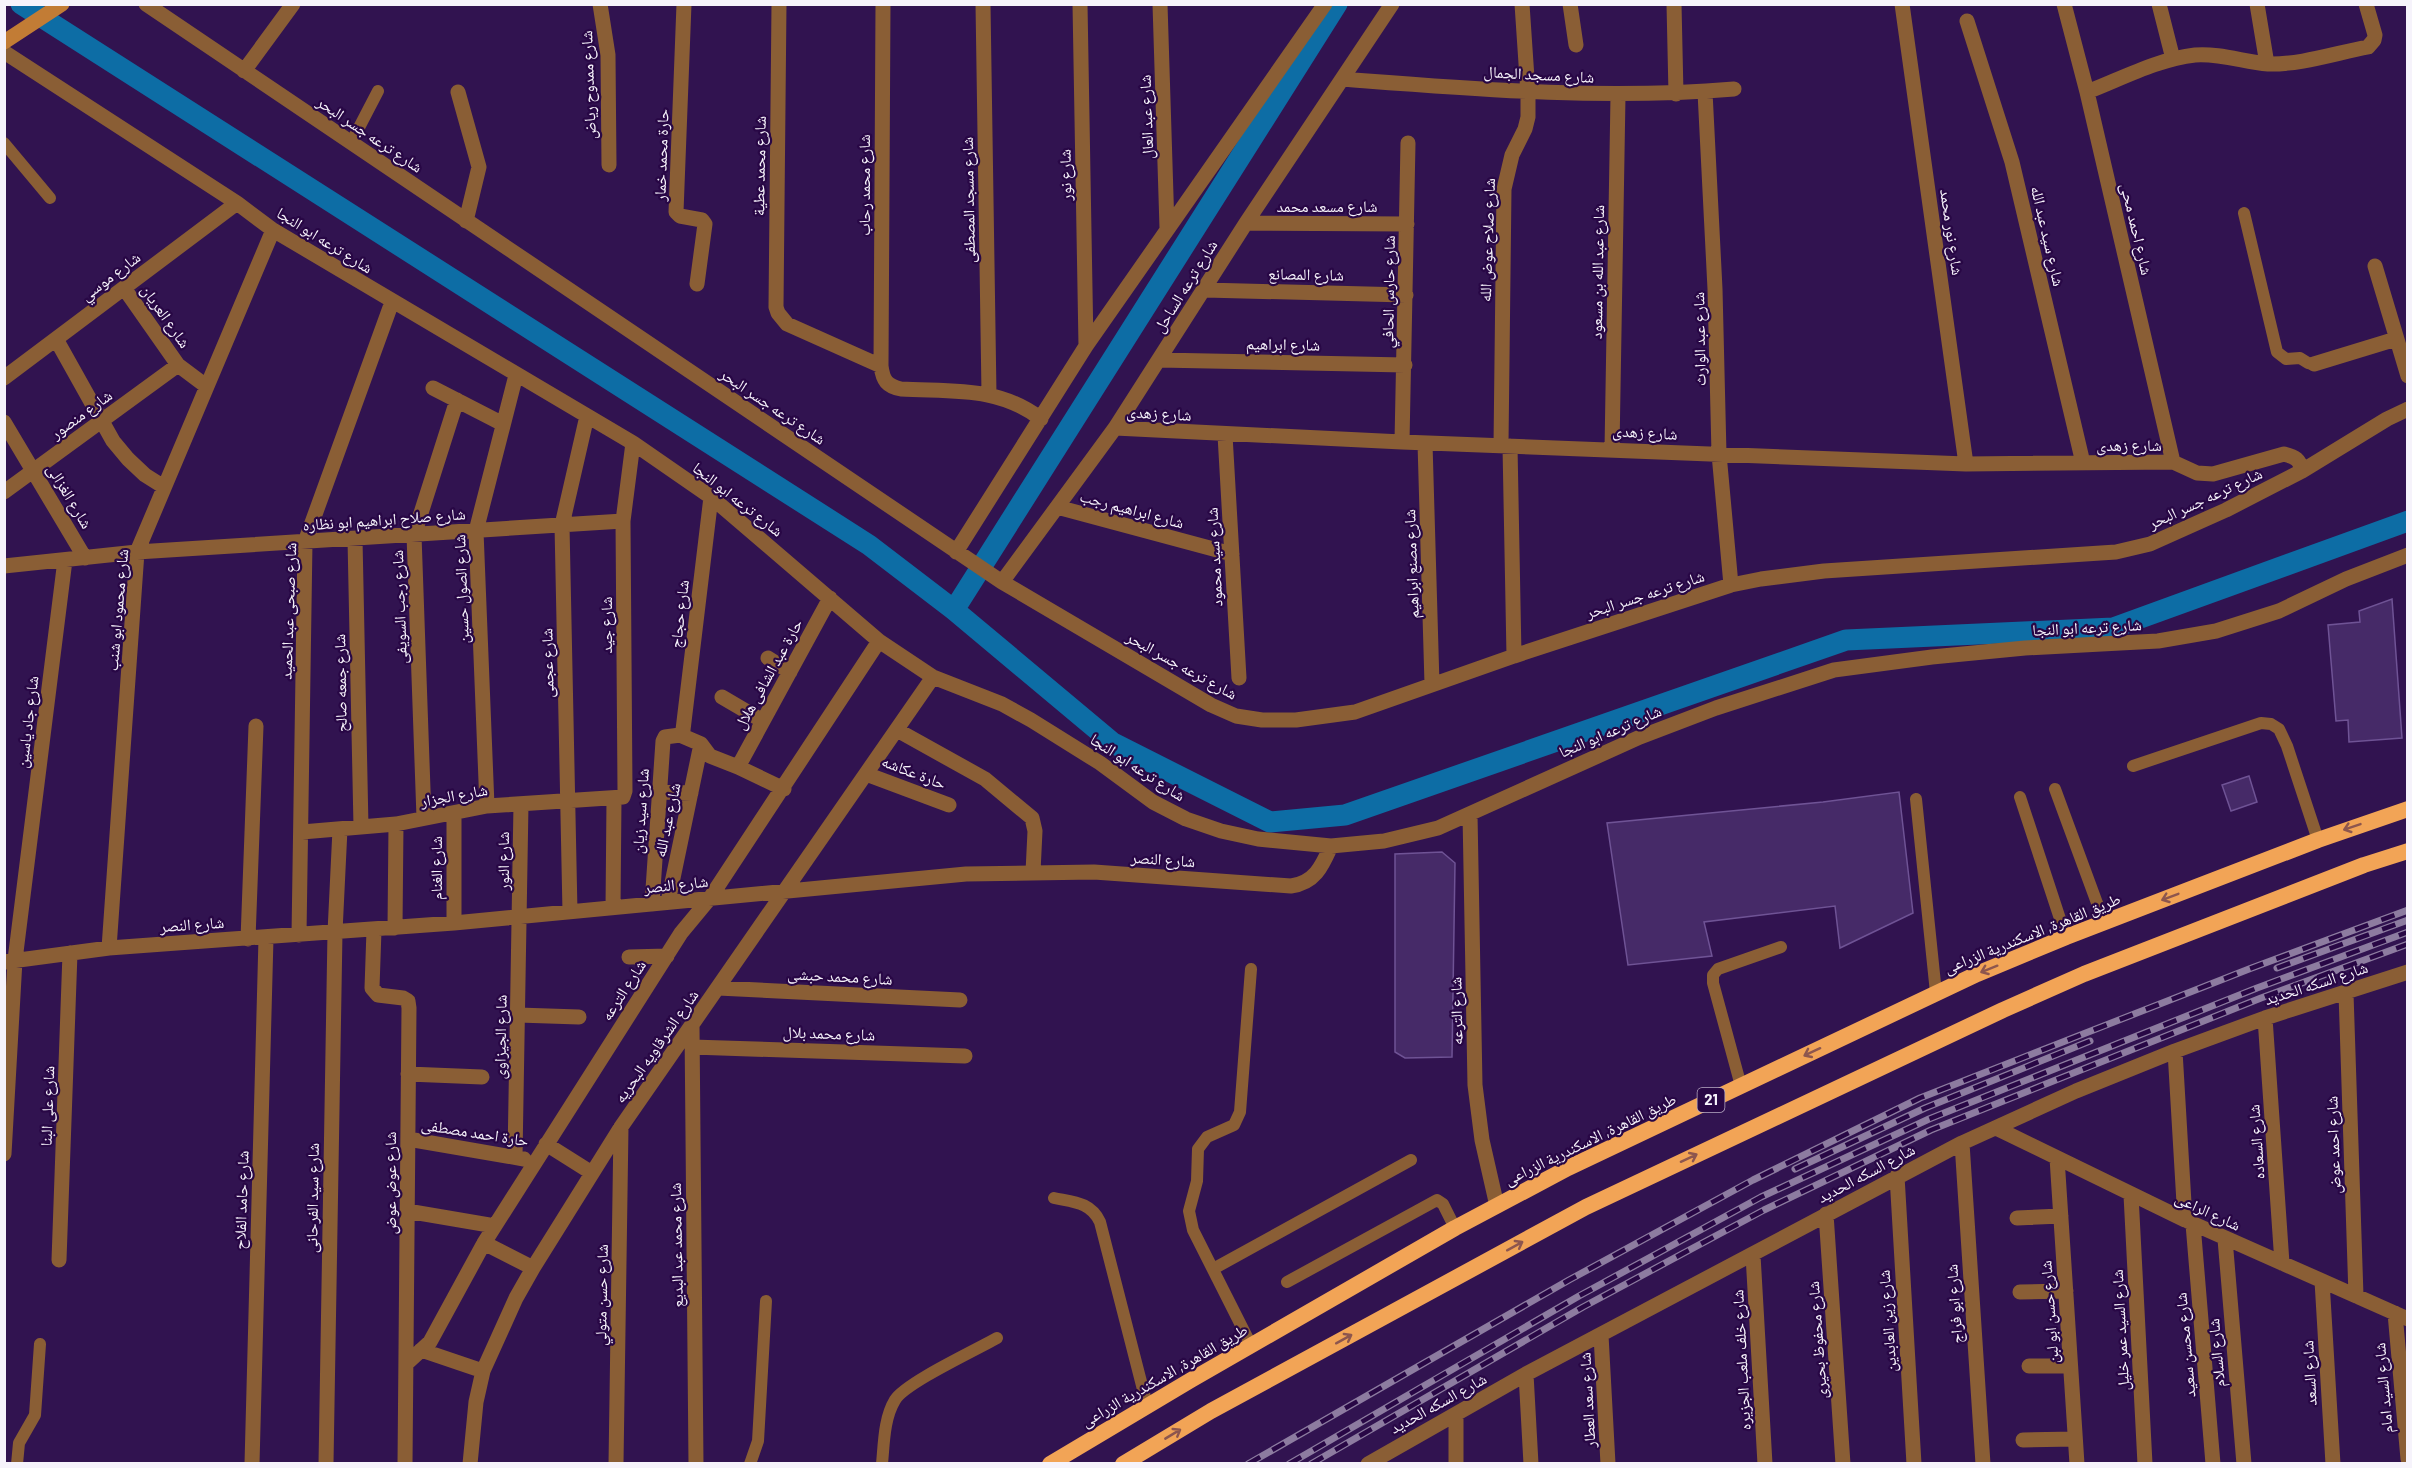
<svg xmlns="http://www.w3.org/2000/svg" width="2412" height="1468" font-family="Barlow,'Noto Naskh Arabic',sans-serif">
<rect width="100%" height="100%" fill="#311350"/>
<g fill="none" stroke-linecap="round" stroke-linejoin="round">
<!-- canal -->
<path stroke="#0d6da5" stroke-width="21" d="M21 4 869 545 954 610 1113 743 1270 822 1345 815 1846 640 2113 628 2408 521
M954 610 1337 4"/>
</g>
<!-- building -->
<path fill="#462a68" stroke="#6f5395" stroke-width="1.5" d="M2392 599 2402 738 2349 742 2348 720 2336 721 2328 625 2360 622 2359 611Z
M2249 776 2257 802 2231 811 2222 785Z
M1899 792 1913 913 1840 948 1835 906 1704 922 1712 956 1628 965 1607 823 1823 802Z
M1442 852 1455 863 1452 1057 1405 1058 1395 1052V854Z"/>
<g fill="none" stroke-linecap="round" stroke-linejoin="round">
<!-- service -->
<path stroke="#8a5e35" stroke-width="12" d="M4 143 50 198
M351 143 378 91
M2244 213 2277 352 2286 359 2300 358 2308 363 2314 364
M2133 766 2261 723 2271 724 2279 729 2287 746 2318 840
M2055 789 2104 922
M2020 797 2066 937
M1916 799 1936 993
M1251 969 1240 1112 1234 1125 1207 1137 1198 1149 1197 1181 1189 1211 1193 1230 1251 1345
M1741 1086 1713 983V975L1718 969 1781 947
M1054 1198C1073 1202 1091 1202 1100 1222L1147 1405
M1213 1269 1411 1160
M1287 1282 1437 1200 1443 1204 1455 1228
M17 1464 19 1443 35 1415 40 1344
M750 1464 758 1441 766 1301
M882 1464C884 1443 884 1418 895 1400 905 1383 976 1350 997 1338"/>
<!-- minor -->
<path stroke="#8a5e35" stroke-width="15" d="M146 4 1002 582 1211 705 1236 716 1262 720H1296L1355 712 1514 656 1731 585 1761 579 1824 571 2116 552 2150 544 2226 510 2302 471 2387 419 2408 409
M600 4 608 55 609 165
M684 4 676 212 680 216 702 220 705 224 697 284
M779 4 776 307 778 313 787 324 881 366
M883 4 881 366C883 381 887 386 901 389 953 392 998 386 1041 419
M983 4 989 394
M1080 4 1086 346
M1160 4 1167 228
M1570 4 1576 45
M1674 4 1676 94
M1902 4 1966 464
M2064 4 2087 92 2173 462
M2159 4 2173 59
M2257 4 2267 64
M1967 21 2012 162 2083 463
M4 52 237 203 273 230 633 443 711 497 879 641 933 677 1002 704 1031 720 1100 763 1153 802 1186 819 1221 831 1258 839 1331 846 1384 841 1438 828 1640 737 1716 708 1834 670 1932 657 2025 648 2158 641 2216 631 2279 611 2346 579 2408 555
M244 71 293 4
M1342 79C1474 89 1602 100 1734 89
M458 92 479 167 466 221
M1705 92 1715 289 1719 454 1731 585
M2087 92C2121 79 2158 59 2195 55 2220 53 2244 62 2268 64 2300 65 2336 53 2368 47L2374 40 2375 35 2366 4
M1246 223 1407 224
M2375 266 2408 376
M124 288 178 365 206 386
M1205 290 1406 295
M56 339 113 441 128 459 145 475 164 487
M1159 360 1405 365
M2314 364 2396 339
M4 378 237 203
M433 388 503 424
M4 422 85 558
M1115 428 1402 442 1966 464 2173 462 2197 473 2213 474 2284 454C2295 457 2300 459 2302 471
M1225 435 1239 678
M1402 442 1408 143
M1425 443 1432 684
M1501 445 1504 189 1512 155 1525 129 1528 117V93L1522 4
M1510 446 1514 656
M1612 449 1618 96
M4 492 178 365
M1057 507 1232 554
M355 539 361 827
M956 552 1086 346 1325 4
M4 566 137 552 623 521
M1002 582 1115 428 1246 223 1392 4
M768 658 790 672
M722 697 763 721
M897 730 985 779 1032 818 1035 831 1033 872
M680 735 683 730 711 497
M680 735 701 744 710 756 738 767 784 789
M738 767 830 598
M866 774 949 805
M659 792 691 793
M487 806 476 531 516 375
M1470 814 1475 1085 1482 1140 1497 1206
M424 818 414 535 457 400
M302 832 396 824 487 806 623 797 625 791 623 521 633 443
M668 902 701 744
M652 904 663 741 665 737 680 735
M613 908 614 799
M570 912 562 525 587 416
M454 923V813
M395 928 396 824
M374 930 372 988 378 995 403 998 408 1001 409 1008 405 1464
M299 935 305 542 392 302
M248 939 256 726
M109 948 137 552 273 230
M629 957 667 956
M4 962 109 948 454 923 966 874 1094 872 1291 886C1315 883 1322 866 1331 846
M718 988 960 1000
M2346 993 2356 1296
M518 1015 579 1017
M2265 1018 2282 1263
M692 1026 696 1464
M692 1047 965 1056
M2175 1051 2185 1220
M408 1074 482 1077
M1996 1128 2185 1220 2408 1319
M408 1139 524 1159
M1962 1143 1983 1464
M546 1144 592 1173
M4 1154 15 960 65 560
M515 1157 521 804
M2057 1158 2077 1464
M1897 1176 1914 1464
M2131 1195 2145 1464
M407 1211 495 1226
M1826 1214 1843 1464
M2017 1218 2061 1216
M2193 1224 2213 1464
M2225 1239 2244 1464
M484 1243 533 1268
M1753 1255 1765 1464
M59 1260 70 953
M2322 1281 2333 1464
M2020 1292 2066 1291
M2395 1313 2408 1459
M1601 1335 1608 1464
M421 1350 483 1371
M406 1364 430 1342 484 1243 681 933 710 898 879 641
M2029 1366H2070
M1526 1374 1531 1464
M2023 1440 2075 1439
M252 1464 266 938
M326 1464 335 932 340 829
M470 1464 476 1402 483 1371 516 1298 533 1268 621 1127 933 677
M616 1464 621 1127
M1368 1464 1526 1374 1962 1143 2076 1091 2175 1051 2265 1018 2408 972
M1456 1464V1414"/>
<!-- secondary -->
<path stroke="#c27c35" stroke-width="15" d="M4 42 62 4"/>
<!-- trunk -->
<path stroke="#f2a456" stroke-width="16" d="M1050 1464 1191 1380 1455 1228 1568 1168 1977 974 2066 937 2318 840 2408 809
M1123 1464 1211 1411 1586 1207 2003 1010 2084 974 2364 865 2408 851"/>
<defs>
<path id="rail" d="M2277 968 2408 920
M1795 1169 1925 1108 2090 1041
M1248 1464 1569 1280 1753 1180 1920 1098 2249 969 2408 910
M1289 1464 1579 1296 1761 1197 1929 1119 2257 988 2408 932
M1311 1464 1583 1307 1764 1210 1931 1130 2261 998 2408 944"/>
</defs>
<!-- rail casing -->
<use href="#rail" stroke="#8d7ca0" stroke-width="7"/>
<!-- rail -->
<use href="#rail" stroke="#280745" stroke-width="4.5" stroke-dasharray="14" stroke-linecap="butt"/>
</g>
<!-- one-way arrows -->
<defs><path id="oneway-shaft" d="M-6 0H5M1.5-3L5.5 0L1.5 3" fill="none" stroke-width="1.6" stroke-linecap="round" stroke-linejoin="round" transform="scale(1.5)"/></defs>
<g stroke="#8d564e">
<use href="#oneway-shaft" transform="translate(2352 827) rotate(161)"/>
<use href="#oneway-shaft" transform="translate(2170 897) rotate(159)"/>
<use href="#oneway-shaft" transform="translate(1989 969) rotate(158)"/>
<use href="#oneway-shaft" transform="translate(1812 1052) rotate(155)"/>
<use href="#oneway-shaft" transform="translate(1689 1158) rotate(-25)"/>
<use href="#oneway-shaft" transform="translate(1515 1246) rotate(-29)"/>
<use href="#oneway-shaft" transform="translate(1344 1339) rotate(-29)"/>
<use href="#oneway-shaft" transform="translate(1173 1434) rotate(-31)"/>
</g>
<g text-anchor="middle" stroke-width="4.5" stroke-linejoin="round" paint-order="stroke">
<!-- shield labels -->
<rect fill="#280745" stroke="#b8acc4" stroke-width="1.5" x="1697.5" y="1088" width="27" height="24" rx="4.5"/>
<g font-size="15" font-weight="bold" fill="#f6f3fb">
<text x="1711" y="1105">21</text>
</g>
<!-- street labels -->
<g font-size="16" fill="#f6f3fb" stroke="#280745">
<text transform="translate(1539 74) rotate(3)" y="6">شارع مسجد الجمال</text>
<text transform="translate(588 85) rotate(-92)" y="6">شارع ممدوح رياض</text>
<text transform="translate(1146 117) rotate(-92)" y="6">شارع عبد العال</text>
<text transform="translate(370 134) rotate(34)" y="6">شارع ترعه جسر البحر</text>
<text transform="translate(661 155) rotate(-88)" y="6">حارة محمد خمار</text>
<text transform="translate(759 166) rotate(-89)" y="6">شارع محمد عطية</text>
<text transform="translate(1065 175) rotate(-91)" y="6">شارع نور</text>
<text transform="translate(864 185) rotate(-90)" y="6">شارع محمد رحاب</text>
<text transform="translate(968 200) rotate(-91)" y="6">شارع مسجد المصطفى</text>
<text x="1327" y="212">شارع مسعد محمد</text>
<text transform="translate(2137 229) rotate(77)" y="6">شارع احمد محى</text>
<text transform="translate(1952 232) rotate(82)" y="6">شارع نور محمد</text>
<text transform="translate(2048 236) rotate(77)" y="6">شارع سيد عبد الله</text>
<text transform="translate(325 240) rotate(32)" y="6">شارع ترعه ابو النجا</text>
<text transform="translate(1487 240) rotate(-88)" y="6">شارع صلاح عوض الله</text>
<text transform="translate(1597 272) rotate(-89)" y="6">شارع عبد الله بن مسعود</text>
<text transform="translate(1306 274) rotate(1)" y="6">شارع المصانع</text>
<text transform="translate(110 276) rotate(-37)" y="6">شارع موسي</text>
<text transform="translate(1185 286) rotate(-58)" y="6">شارع ترعه الساحل</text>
<text transform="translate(1388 292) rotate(-89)" y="6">شارع حارس الحافي</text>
<text transform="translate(166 316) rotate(55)" y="6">شارع العريان</text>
<text transform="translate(1699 339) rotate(-91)" y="6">شارع عبد الوارث</text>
<text transform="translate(1283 344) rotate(1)" y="6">شارع ابراهيم</text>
<text transform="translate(773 406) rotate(34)" y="6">شارع ترعه جسر البحر</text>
<text transform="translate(1159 413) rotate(3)" y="6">شارع زهدى</text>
<text transform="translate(81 414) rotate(-36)" y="6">شارع منصور</text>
<text transform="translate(1645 432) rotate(3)" y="6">شارع زهدى</text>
<text x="2129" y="451">شارع زهدى</text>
<text transform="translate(70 496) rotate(59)" y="6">شارع الغزالى</text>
<text transform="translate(2205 498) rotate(-25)" y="6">شارع ترعه جسر البحر</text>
<text transform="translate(738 499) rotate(38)" y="6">شارع ترعه ابو النجا</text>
<text transform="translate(1132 509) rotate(15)" y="6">شارع ابراهيم رجب</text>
<text transform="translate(384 519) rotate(-4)" y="6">شارع صلاح ابراهيم ابو نظاره</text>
<text transform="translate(1214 557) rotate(-93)" y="6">شارع سيد محمود</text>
<text transform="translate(1411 564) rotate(-92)" y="6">شارع مصنع ابراهيم</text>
<text transform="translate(461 589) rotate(-92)" y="6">شارع الصول حسين</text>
<text transform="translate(1645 594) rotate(-18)" y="6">شارع ترعه جسر البحر</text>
<text transform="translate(399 607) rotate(-92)" y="6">شارع رجب السويفى</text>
<text transform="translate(117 610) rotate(-85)" y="6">شارع محمود ابو شنب</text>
<text transform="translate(288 611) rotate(-88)" y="6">شارع صبحى عبد الحميد</text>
<text transform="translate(679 614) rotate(-83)" y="6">شارع حجاج</text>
<text transform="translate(606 625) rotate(-90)" y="6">شارع جيد</text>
<text transform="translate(2087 627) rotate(-3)" y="6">شارع ترعه ابو النجا</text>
<text transform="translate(547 663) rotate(-91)" y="6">شارع عجمى</text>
<text transform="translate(1182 665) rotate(29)" y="6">شارع ترعه جسر البحر</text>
<text transform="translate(768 674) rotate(-61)" y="6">حارة عبد الشافى هلال</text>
<text transform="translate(340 683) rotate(-91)" y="6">شارع جمعه صالح</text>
<text transform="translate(27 722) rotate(-83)" y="6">شارع جاد ياسين</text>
<text transform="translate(1610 731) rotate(-23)" y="6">شارع ترعه ابو النجا</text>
<text transform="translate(1138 767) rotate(33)" y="6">شارع ترعه ابو النجا</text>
<text transform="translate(914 772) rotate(21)" y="6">حارة عكاشه</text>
<text transform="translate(454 795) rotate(-10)" y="6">شارع الجزار</text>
<text transform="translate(640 811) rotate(-86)" y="6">شارع سيد زيان</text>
<text transform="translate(667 820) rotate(-78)" y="6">شارع عبد الله</text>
<text transform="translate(1163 859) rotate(4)" y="6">شارع النصر</text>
<text transform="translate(503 861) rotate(-90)" y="6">شارع النور</text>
<text transform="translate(436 868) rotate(-90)" y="6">شارع الغنام</text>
<text transform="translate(676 884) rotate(-6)" y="6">شارع النصر</text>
<text transform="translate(192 924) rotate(-4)" y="6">شارع النصر</text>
<text transform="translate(2032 933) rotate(-22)" y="6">طريق القاهرة, الاسكندرية الزراعى</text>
<text transform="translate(840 976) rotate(3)" y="6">شارع محمد حبشى</text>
<text transform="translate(2316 983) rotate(-18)" y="6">شارع السكه الحديد</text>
<text transform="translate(623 990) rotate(-57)" y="6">شارع الترعه</text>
<text transform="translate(1456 1011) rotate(-91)" y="6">شارع الترعه</text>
<text transform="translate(829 1033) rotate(2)" y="6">شارع محمد بلال</text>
<text transform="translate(500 1037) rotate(-89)" y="6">شارع الجيزاوى</text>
<text transform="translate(656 1046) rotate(-55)" y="6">شارع الشرقاويه البحريه</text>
<text transform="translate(47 1106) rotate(-88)" y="6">شارع على البنا</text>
<text transform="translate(475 1132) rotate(9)" y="6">حارة احمد مصطفى</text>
<text transform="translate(1590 1139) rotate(-26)" y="6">طريق القاهرة, الاسكندرية الزراعى</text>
<text transform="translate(2256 1142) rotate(-94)" y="6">شارع السعاده</text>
<text transform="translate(2333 1145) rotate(-92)" y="6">شارع احمد عوض</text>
<text transform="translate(1866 1173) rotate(-28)" y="6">شارع السكه الحديد</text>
<text transform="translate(390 1183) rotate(-90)" y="6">شارع عوض عوض</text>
<text transform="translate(312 1198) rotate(-89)" y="6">شارع سيد الفرحانى</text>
<text transform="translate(241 1200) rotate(-88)" y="6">شارع حامد الفلاح</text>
<text transform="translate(2208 1211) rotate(25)" y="6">شارع الراعى</text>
<text transform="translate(676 1245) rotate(-91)" y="6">شارع محمد عبد البديع</text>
<text transform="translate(601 1295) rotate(-89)" y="6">شارع حسن متولي</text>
<text transform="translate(1954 1304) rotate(-94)" y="6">شارع ابو فراج</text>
<text transform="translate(2049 1312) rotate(-94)" y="6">شارع حسن ابو لبن</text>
<text transform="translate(1887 1321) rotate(-94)" y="6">شارع زين العابدين</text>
<text transform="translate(2120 1330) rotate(-93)" y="6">شارع السيد عمر خليل</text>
<text transform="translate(1817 1340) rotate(-94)" y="6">شارع محفوظ بحيرى</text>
<text transform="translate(2185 1345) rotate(-95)" y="6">شارع محسن سعيد</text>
<text transform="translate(2216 1353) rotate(-95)" y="6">شارع السلام</text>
<text transform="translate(1741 1360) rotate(-93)" y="6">شارع خلف ملعب الجزيره</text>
<text transform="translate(2309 1373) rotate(-93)" y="6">شارع السعد</text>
<text transform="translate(1164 1375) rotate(-30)" y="6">طريق القاهرة, الاسكندرية الزراعى</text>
<text transform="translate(2383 1388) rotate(-95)" y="6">شارع السيد امام</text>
<text transform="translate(1587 1400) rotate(-93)" y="6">شارع سعد العطار</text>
<text transform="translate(1438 1403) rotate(-29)" y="6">شارع السكه الحديد</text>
</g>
</g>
<!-- border -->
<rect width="2412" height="1468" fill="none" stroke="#f6f3fb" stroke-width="12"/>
</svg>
